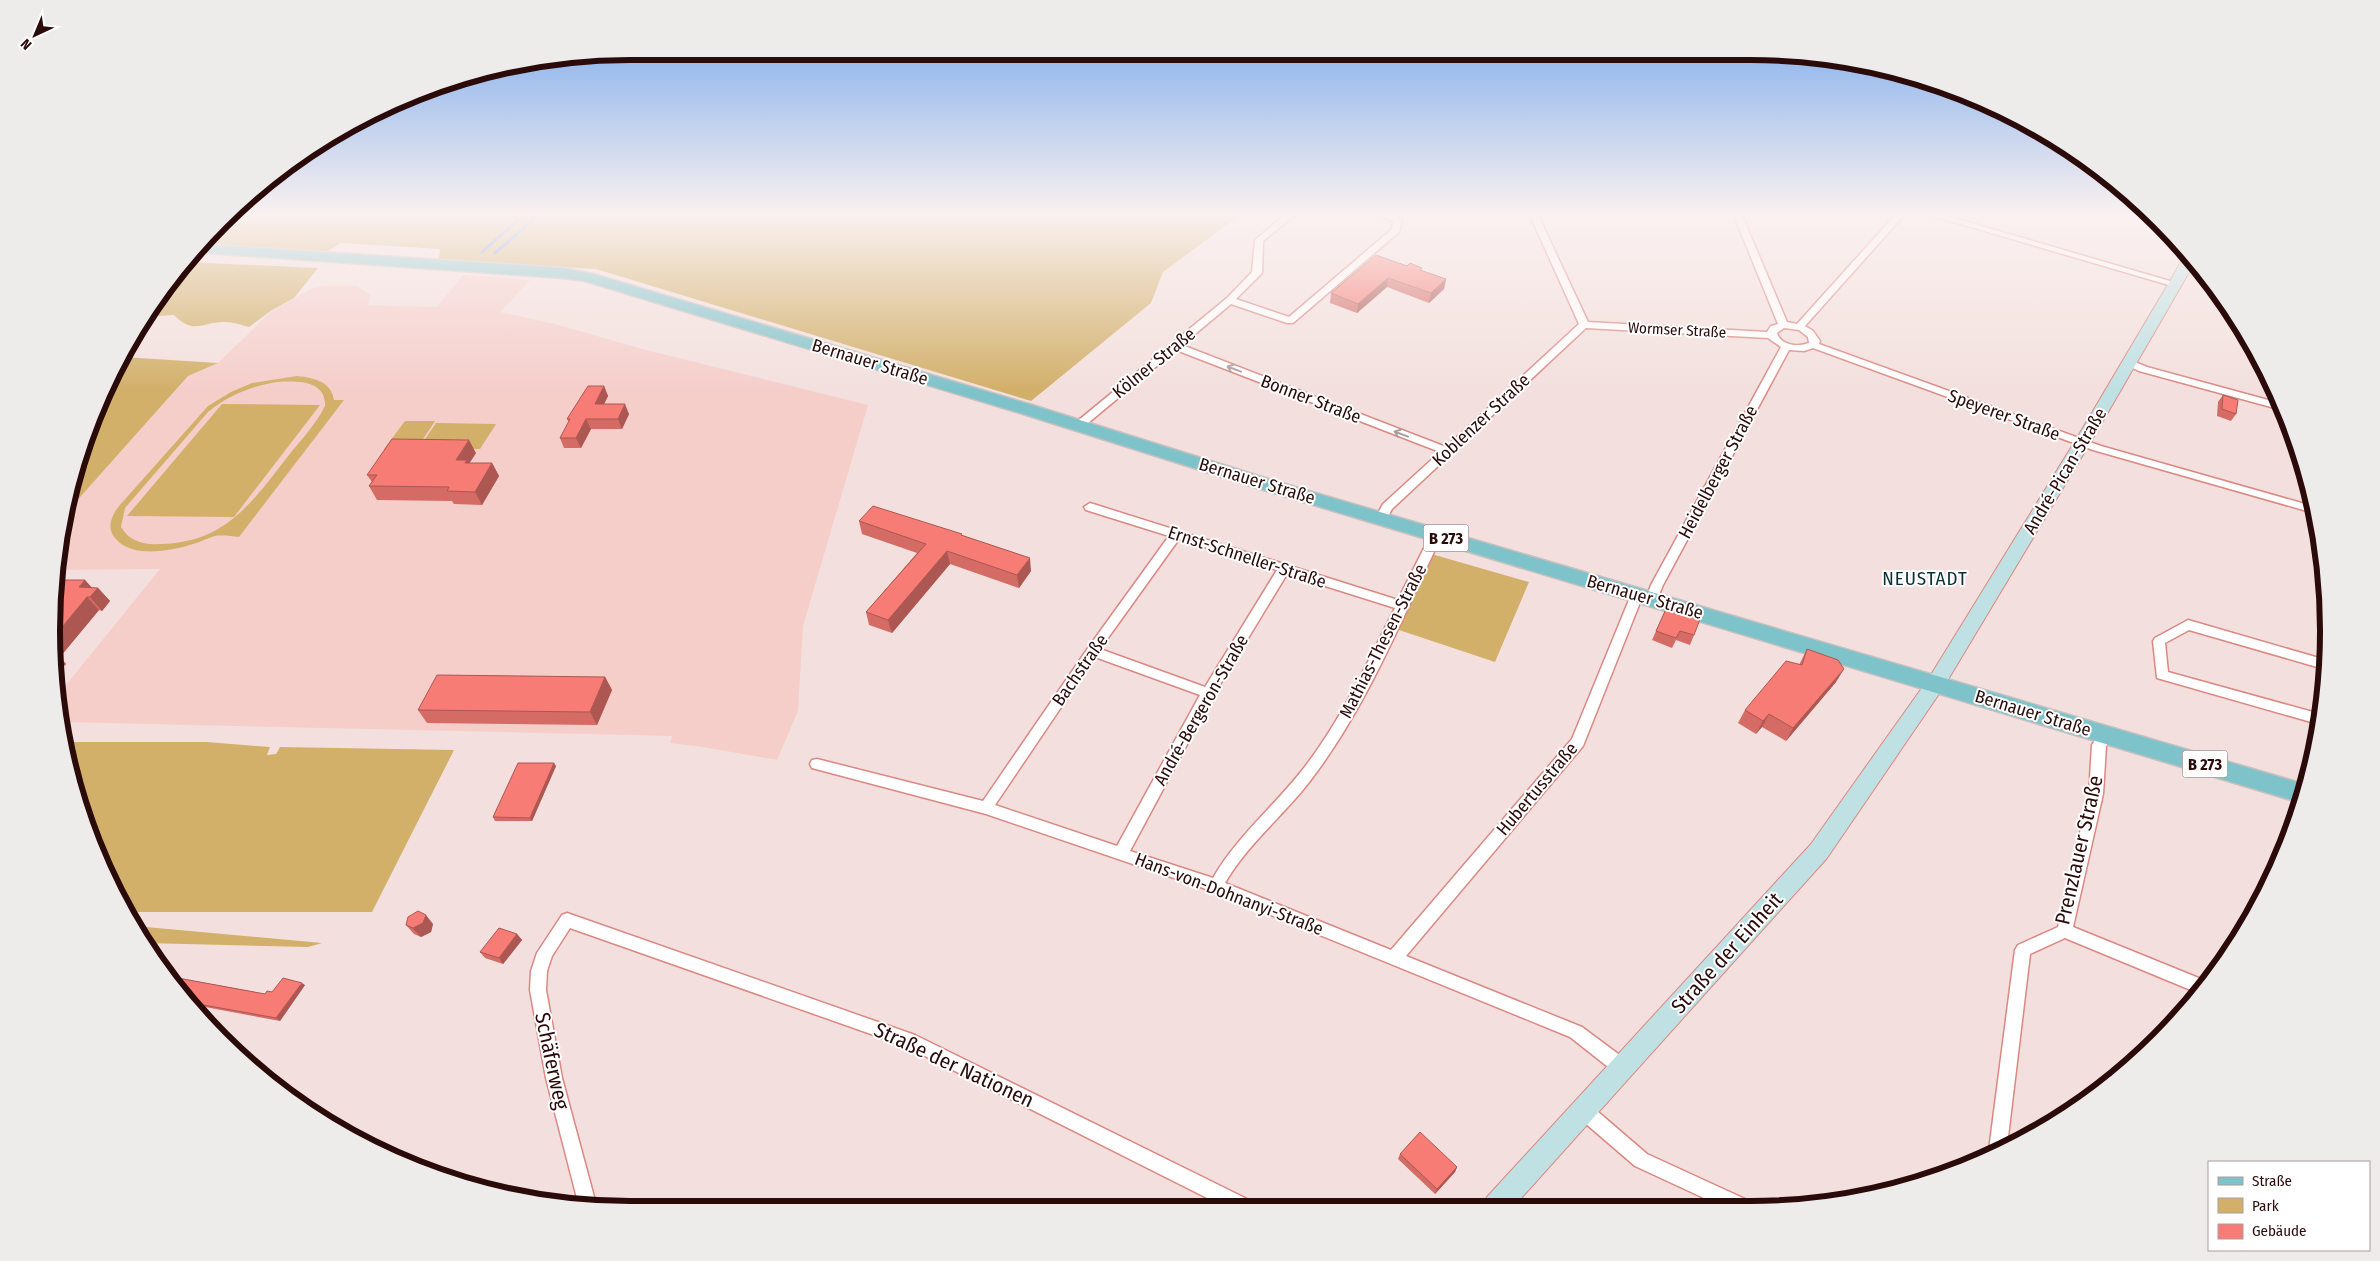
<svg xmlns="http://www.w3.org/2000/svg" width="2380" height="1261" font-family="'Fira Sans Condensed',sans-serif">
<rect width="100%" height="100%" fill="#f3e0de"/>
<!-- built -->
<path fill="#f5ceca" d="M463 275 530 280 500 312 555 324 642 349 868 405 803 626 798 711 777 760 703 747 670 743 672 736 61 722 57 696 160 569 56 570 65 514 188 376 218 363 273 310 313 288 325 286H357L370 295 368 305 437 307Z"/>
<!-- green -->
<path fill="#d2b06a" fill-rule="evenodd" d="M233 213H1243L1163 272 1151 303 1031 401 596 269 439 259 440 249 341 243 326 252 200 244Z
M185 262 318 268 294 298 272 310 249 327C242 325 233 322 226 322 202 321 195 336 174 315L144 317Z
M123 357 218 363 188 376 65 514 71 481 95 409Z
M297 376C314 378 331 381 334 400H344L239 537C231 536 222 535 215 536 208 538 200 542 193 544 171 551 132 559 115 538 106 528 112 515 119 506L208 406 231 392 252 383ZM277 382C297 381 326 380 325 406 316 424 301 440 289 455 252 502 226 543 160 544 143 545 129 541 121 527L125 508 208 412C228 395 252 386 277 382Z
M222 404 320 405 234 517 127 516Z
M405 421H435L416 450 384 449Z
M436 423 496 424 480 449 419 448Z
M1428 553 1529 582 1495 662 1393 628Z
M65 742H207L270 747 267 755 276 754 280 747 454 750 372 912H127L95 852 71 780Z
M135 926 322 943 308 947 144 943Z"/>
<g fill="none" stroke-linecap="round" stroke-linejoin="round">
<!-- stream -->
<path stroke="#6591f1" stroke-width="3" d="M482 252 526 213
M495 253 541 213"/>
<defs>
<path id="street" d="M1287 213H1297L1263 241 1262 273 1236 299 1289 317 1392 229 1393 221 1371 213H1385L1402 220 1399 232 1293 323H1287L1231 304 1182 345 1446 447 1579 324 1529 213H1537L1588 322 1767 332 1771 326 1778 324 1733 213H1741L1787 322 1797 324 1897 213H1906L1805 326 1813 331 1820 341 1819 344 2101 446 2312 506 2314 513 2093 450 1813 348 1804 351 1789 350 1663 585 1656 602H1648L1646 599 1651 585 1781 347 1768 338 1586 328 1392 509 1385 522 1381 523 1375 519 1383 504 1440 452 1176 350 1082 428H1074V424L1227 298 1252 272 1255 240ZM1784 328 1799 330 1808 337 1809 343C1798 347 1781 346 1777 333Z
M1923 213H1937L2180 284 2175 287 2172 286Z
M2130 360 2147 367 2279 403 2282 410 2139 371 2126 365V361Z
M1090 503 1398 600 1432 532H1440L1442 535C1402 618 1367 707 1310 781 1283 816 1247 845 1225 883L1391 950 1572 739 1631 595 1633 592H1641L1643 595 1583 746 1406 956 1582 1027 1629 1062 1631 1068 1629 1074 1623 1076 1617 1074 1570 1037 1212 891 986 814 812 768 810 764 812 760 817 759 983 801 1088 648 1169 536 1086 510 1084 507ZM1179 539 1277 570 1205 687 1100 649ZM1287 574 1395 608C1366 665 1340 723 1300 773 1271 809 1236 838 1213 878L1130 851 1213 696ZM1095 657 1200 695 1117 846 995 805Z
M2188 620 2326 660 2327 661V673L2317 667 2189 630 2165 643 2168 672 2320 714 2318 724 2157 678 2153 641 2155 638Z
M2106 730 2111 731 2113 735 2106 746 2103 794 2073 927 2206 981 2198 993 2065 938 2030 954 2007 1145 1991 1154 1989 1150 2015 950 2018 945 2058 927 2089 794 2092 745 2101 731Z
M567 913 915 1035 1251 1201 1254 1207H1225L905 1046 570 928 552 956 547 971 546 990 562 1078 597 1208 579 1206 546 1078 530 990 531 971 537 953 562 915Z
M1584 1103 1590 1105 1647 1154 1745 1199 1748 1205H1719L1635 1166 1578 1117 1576 1111 1578 1105Z"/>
<path id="secondary" d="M2186 254H2189L2195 262 2093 438 1943 688 1827 858 1514 1206H1483L1487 1197 1811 844 1929 678 2077 438Z"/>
<path id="primary" d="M200 244 563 268 593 274 1032 405 1268 479 2307 785 2301 803 1254 487 1020 413 585 281 563 278 193 252Z"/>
</defs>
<!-- street casing -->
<use href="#street" stroke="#db8882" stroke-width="3"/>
<!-- secondary casing -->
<use href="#secondary" stroke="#db8882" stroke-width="2"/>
<!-- primary casing -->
<use href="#primary" stroke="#c8c0bf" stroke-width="3"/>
<!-- street -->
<use href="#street" fill="#fff" fill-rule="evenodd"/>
<!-- secondary -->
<use href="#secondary" fill="#bfe1e4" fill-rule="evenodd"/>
<!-- primary -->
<use href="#primary" fill="#7fc3ca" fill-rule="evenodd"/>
</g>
<!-- wall -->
<path fill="#d46b65" d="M1376 255 1446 279 1444 289 1429 303 1387 287 1357 313 1330 303 1331 293Z
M604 386 608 396 604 404 629 414 622 429H591L581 448H564L560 438 569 422 567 419Z
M2223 395 2236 414 2231 421 2217 416 2218 402Z
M476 453 469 463H492L499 476 482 505 454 504 452 501 377 500 369 486 372 482 367 475Z
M859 521 962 534V536L1031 571 1019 588 950 564 892 633 869 625 866 612 917 553 862 534Z
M85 580 91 588H98L110 601 102 611 99 610 60 657 66 664 53 669Z
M1666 609 1694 635 1690 645 1676 640 1672 648 1652 640Z
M1807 649 1836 682 1786 741 1762 727 1756 734 1738 723 1745 710 1799 665Z
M605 677 612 690 597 725 427 723 418 710Z
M556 766 532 821H495L493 817Z
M433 924 431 932 421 937 414 934 406 925Z
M517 934 522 940 503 964 485 958 480 952Z
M167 976 265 994 305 985 280 1021 189 1004Z
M1400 1154 1457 1167 1455 1172 1435 1194 1398 1159Z"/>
<!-- shaded-wall -->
<path fill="#ac5752" d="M1388 278 1387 287 1357 313 1358 304Z
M1446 279 1444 289 1429 303 1431 293Z
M604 386 608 396 599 414 595 404Z
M625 404 629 414 622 429 618 419Z
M586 419 591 429 581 448 576 438Z
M469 440 476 453 469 464 456 460Z
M492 463 499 476 482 505 475 492Z
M947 551 950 564 892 633 888 620Z
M1030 558 1031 571 1019 588 1017 575Z
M85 580 95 591 98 588 110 601 102 611 90 597 79 587Z
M87 597 99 610 60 657 66 664 54 678 53 669V638Z
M1844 669 1836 682 1786 741 1793 728Z
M605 677 612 690 597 725 590 712Z
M1769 714 1762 727 1756 734 1763 721Z
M554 763 556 766 532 821 530 818Z
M426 915 433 924 431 932 421 937 413 928Z
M517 934 522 940 503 964 499 958Z
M302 983 305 985 280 1021 276 1018Z
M1457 1167 1455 1172 1435 1194 1437 1189Z"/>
<!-- building -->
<path fill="#f67c75" stroke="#ac5752" d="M1376 255 1407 266 1410 263 1422 268 1420 270 1446 279 1431 293 1388 278 1358 304 1331 293Z
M588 386H604L595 404H625L618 419H586L576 438H560L570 419H567Z
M2223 395 2238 400 2236 414 2222 409Z
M392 439 469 440 456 460H467L465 463H492L475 492 447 491 449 487 369 486 377 475H367Z
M873 506 962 534 961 535 1030 558 1017 575 947 551 888 620 866 612 926 544 859 521Z
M55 580H85L79 587 98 588 90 597H87L53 638V592Z
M1666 609 1700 619 1694 635 1680 631 1676 638 1656 631Z
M1807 649 1838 660 1844 669 1793 728 1769 714 1763 721 1745 710 1786 661 1802 665Z
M437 675 605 677 590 712 418 710Z
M518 763H554L530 818 493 817Z
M418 911 426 915 423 923 413 928 406 925 408 917Z
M499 928 517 934 499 958 480 952Z
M167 976 265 994 267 991 272 992 283 978 302 983 276 1018 187 1002Z
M1420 1132 1457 1167 1437 1189 1400 1154Z"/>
<!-- one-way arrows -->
<defs><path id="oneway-shaft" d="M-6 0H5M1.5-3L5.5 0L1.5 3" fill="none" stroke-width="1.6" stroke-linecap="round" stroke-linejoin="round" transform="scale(1.25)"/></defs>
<g stroke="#aa9d9d">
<use href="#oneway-shaft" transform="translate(1234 369) rotate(-159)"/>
<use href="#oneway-shaft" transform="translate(1401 434) rotate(-159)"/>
</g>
<!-- sky -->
<linearGradient id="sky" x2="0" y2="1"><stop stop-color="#73a6ec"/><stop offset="0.55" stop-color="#faf1f0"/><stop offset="1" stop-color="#faf1f0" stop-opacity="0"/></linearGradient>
<rect width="2380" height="390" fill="url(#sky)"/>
<g text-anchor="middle" stroke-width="4" stroke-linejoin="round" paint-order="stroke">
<!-- far-street labels -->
<g font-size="15" fill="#2a0b0a" stroke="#fff">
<text transform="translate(1677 330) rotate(3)" y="5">Wormser Straße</text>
</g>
<!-- shield labels -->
<g fill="#fff" stroke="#6a5454" stroke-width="1">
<rect x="1423.5" y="524.5" width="45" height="27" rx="4"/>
<rect x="2182.5" y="750.5" width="45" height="27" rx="4"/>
</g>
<g font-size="16" font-weight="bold" fill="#2a0b0a">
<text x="1446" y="544">B 273</text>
<text x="2205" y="770">B 273</text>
</g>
<!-- street labels -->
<g font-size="18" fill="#2a0b0a" stroke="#fff">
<text transform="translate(870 362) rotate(17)" y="6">Bernauer Straße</text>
<text transform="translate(1154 363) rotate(-39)" y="6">Kölner Straße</text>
<text transform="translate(1311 399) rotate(21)" y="6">Bonner Straße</text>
<text transform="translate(2004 415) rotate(20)" y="6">Speyerer Straße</text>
<text transform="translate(1481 420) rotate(-43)" y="6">Koblenzer Straße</text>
<text transform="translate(2065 471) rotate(-59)" y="6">André-Pican-Straße</text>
<text transform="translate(1718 472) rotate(-62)" y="6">Heidelberger Straße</text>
<text transform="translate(1257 481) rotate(17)" y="6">Bernauer Straße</text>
<text transform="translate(1247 557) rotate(18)" y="6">Ernst-Schneller-Straße</text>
<text transform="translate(1645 597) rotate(16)" y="6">Bernauer Straße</text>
<text transform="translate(1383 641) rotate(-63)" y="6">Mathias-Thesen-Straße</text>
<text transform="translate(1080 670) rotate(-55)" y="6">Bachstraße</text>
<text transform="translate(1201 710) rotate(-60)" y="6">André-Bergeron-Straße</text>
<text transform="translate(2033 713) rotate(17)" y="6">Bernauer Straße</text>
<text transform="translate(1537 789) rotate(-50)" y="6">Hubertusstraße</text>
<text transform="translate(1229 894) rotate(21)" y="6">Hans-von-Dohnanyi-Straße</text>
</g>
<!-- neighbourhood labels -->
<g font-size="19" letter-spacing="1" fill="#0c3033" stroke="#fff">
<text x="1925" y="585">NEUSTADT</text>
</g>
<!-- near-street labels -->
<g font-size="21" fill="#2a0b0a" stroke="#fff">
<text transform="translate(2079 850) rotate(-77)" y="7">Prenzlauer Straße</text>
<text transform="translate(1727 953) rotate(-48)" y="7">Straße der Einheit</text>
<text transform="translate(552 1061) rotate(78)" y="7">Schäferweg</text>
<text transform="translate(954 1065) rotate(25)" y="7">Straße der Nationen</text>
</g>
</g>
<!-- crop -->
<path d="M0 0H2380V1261H0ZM630 60H1750A570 570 0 0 1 2320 630V631A570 570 0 0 1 1750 1201H630A570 570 0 0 1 60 631V630A570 570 0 0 1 630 60Z" fill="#eeebeb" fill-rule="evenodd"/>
<path fill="none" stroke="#2a0b0a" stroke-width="6" d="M630 60H1750A570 570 0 0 1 2320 630V631A570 570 0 0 1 1750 1201H630A570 570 0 0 1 60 631V630A570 570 0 0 1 630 60Z"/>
<!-- legend -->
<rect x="2208" y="1161" width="162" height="90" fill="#ffffff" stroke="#aa9d9d"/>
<rect x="2218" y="1177" width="25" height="8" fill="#7fc3ca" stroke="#aa9d9d"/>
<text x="2252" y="1186" font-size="15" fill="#2a0b0a">Straße</text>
<rect x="2218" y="1198" width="25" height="15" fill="#d2b06a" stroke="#aa9d9d"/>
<text x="2252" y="1211" font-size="15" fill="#2a0b0a">Park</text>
<rect x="2218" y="1224" width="25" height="15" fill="#f67c75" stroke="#aa9d9d"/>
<text x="2252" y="1236" font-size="15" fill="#2a0b0a">Gebäude</text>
<!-- north arrow -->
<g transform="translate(35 35) rotate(224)" stroke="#ffffff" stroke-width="4" paint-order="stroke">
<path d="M0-4L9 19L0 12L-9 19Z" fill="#2a0b0a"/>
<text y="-8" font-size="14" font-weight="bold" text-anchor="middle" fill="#2a0b0a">N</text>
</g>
</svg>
